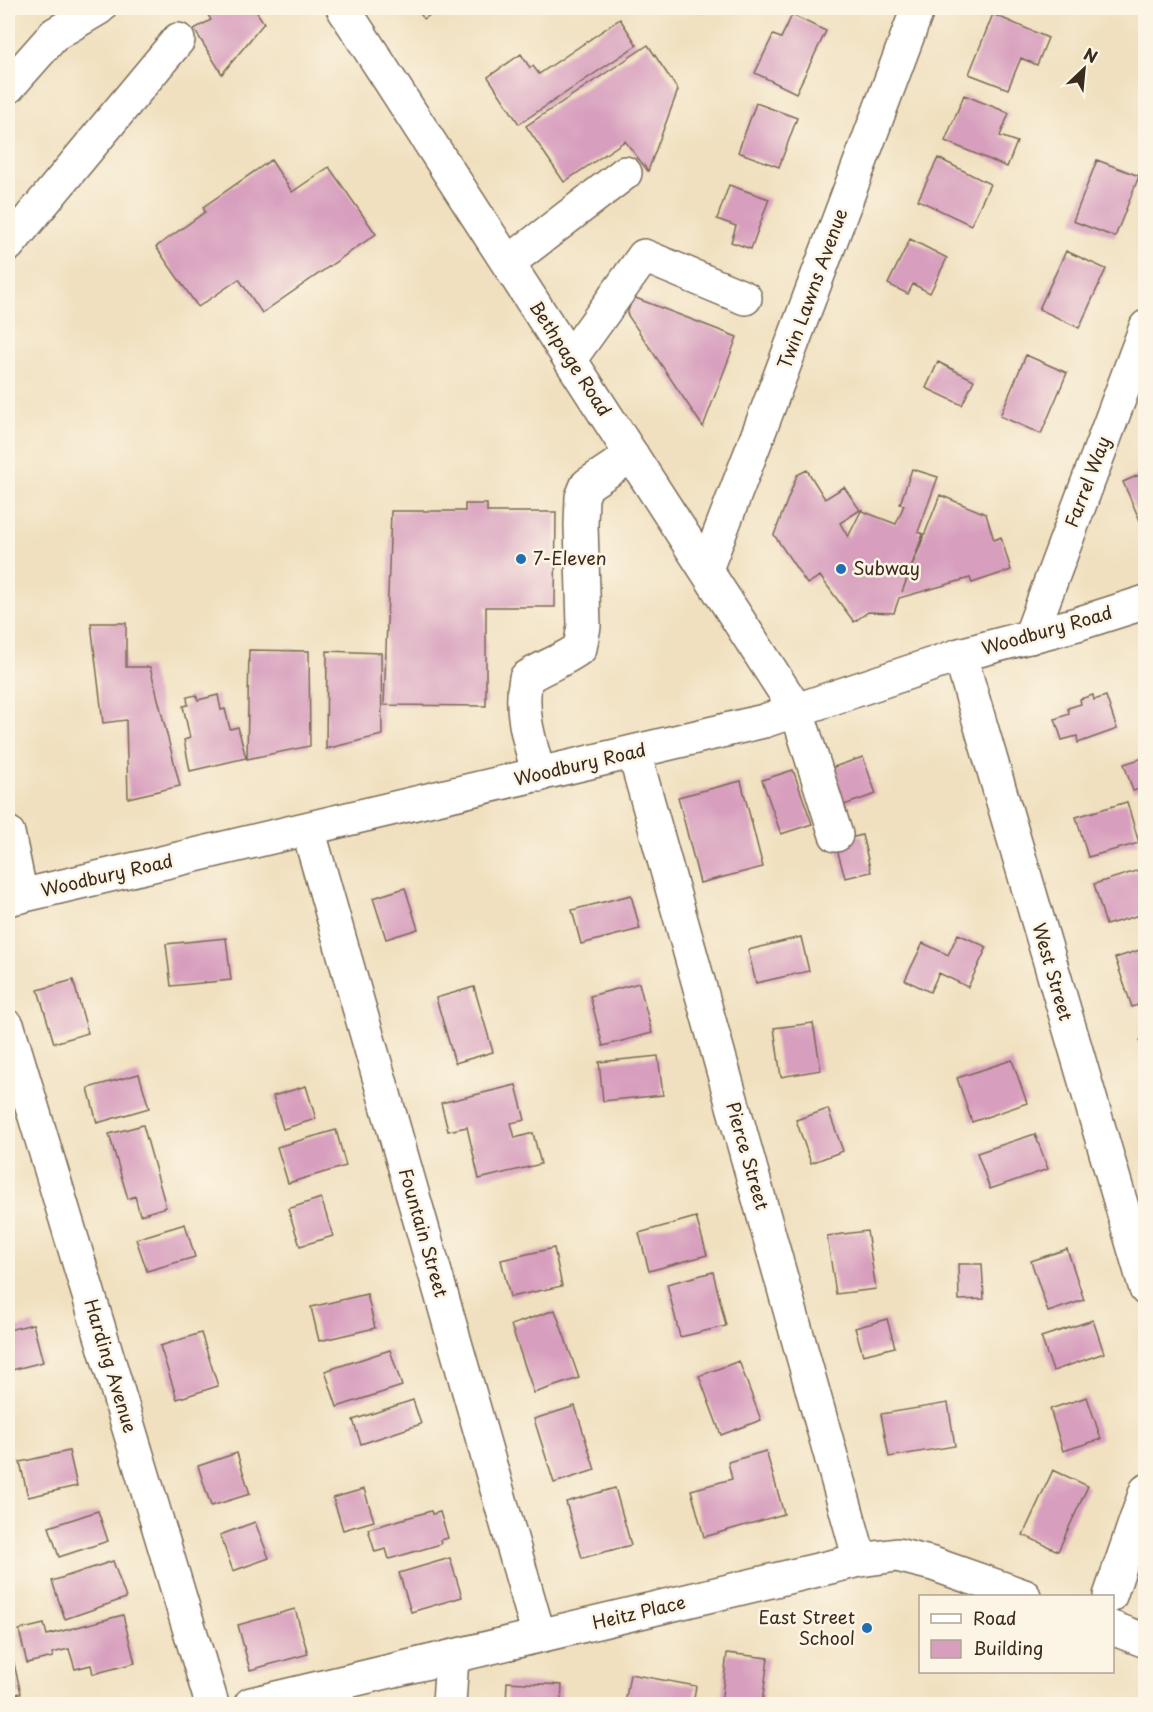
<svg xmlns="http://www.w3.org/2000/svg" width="1153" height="1712" font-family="'Playpen Sans',sans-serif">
<rect width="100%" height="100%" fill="#fcf5e5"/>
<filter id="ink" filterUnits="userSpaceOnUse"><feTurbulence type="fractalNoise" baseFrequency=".0167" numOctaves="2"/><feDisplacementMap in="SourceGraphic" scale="12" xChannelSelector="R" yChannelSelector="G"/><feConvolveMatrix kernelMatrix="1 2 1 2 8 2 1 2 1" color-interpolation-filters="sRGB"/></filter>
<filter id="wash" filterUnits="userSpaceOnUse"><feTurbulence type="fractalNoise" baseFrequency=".008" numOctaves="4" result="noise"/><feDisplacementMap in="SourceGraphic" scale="24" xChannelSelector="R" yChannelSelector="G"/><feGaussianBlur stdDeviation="1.35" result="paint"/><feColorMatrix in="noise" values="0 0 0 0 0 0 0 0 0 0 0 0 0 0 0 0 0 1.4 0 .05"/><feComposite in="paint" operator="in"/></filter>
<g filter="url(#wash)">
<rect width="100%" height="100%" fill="#f0e0bf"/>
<g id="blocks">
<!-- building -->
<path fill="#d79ebd" d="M204 8H254L264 23 222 74 194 29 211 20Z
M416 8H440L424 19Z
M690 8H704L701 13Z
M993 14 1048 38 1037 65 1021 58 1008 89 969 74Z
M792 15 826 31 796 93 755 73 773 35 781 38Z
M620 19 637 45 519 124 488 77 521 54 530 68 533 66 539 74Z
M648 45 678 90 648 171 625 141 564 182 526 126Z
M964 95 1009 113 1000 136 1017 142 1007 167 945 141Z
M756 103 797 118 779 167 738 152Z
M938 158 990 184 971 225 918 200Z
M271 160 292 192 329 167 376 234 262 313 239 279 198 307 156 247 205 212 203 207Z
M1097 160 1139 176 1115 237 1073 221Z
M729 185 769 199 751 249 731 242 736 226 717 219Z
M910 239 947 258 930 293 913 284 908 294 888 284Z
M1066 251 1106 269 1079 328 1039 309Z
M633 297 737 337 703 427 627 314Z
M1026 355 1067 373 1041 434 1000 416Z
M938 362 974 380 962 405 926 388Z
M912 469 938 477 918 532 923 534 902 592 940 495 986 514 994 540 1001 537 1011 570 972 583 970 578 899 598 894 613 868 612 854 622 820 576 807 584 774 535 797 475 807 470 825 499 844 487 860 510 840 523 848 537 862 509V511L896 524 904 505 900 504Z
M1146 472V521L1141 523 1123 482Z
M465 504H487V512H556L555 607H486V706L384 705 391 511H465Z
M91 623H126V667H150L180 786 128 798 126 720 103 723Z
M249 650 309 651 310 746 247 759Z
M327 651 381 653 382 735 326 749Z
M196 695 198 700 218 695 221 710 225 709 230 729 238 727 246 758 190 771 184 740 190 738 183 706 188 705 187 697Z
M1093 695 1094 700 1106 696 1117 729 1078 743 1077 736 1062 740 1055 719 1069 714 1068 708 1081 704 1080 699Z
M863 757 876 794 841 806 828 769Z
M1146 757V787L1133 791 1124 764Z
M793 770 812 824 781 834 762 780Z
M741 781 763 867 700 883 678 797Z
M1127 802 1139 843 1088 857 1076 817Z
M862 835 871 872 845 878 835 842Z
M1146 868V913L1106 925 1094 884Z
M405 888 418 929 386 939 373 898Z
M631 895 640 929 581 944 572 910Z
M958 934 987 947 968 987 939 973 930 992 905 980 923 943 948 955Z
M801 937 809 971 756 983 748 950Z
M226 938 231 980 171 986 166 944Z
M1146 948V1002L1132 1007 1115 958Z
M73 980 88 1033 54 1043 38 990Z
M639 983 652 1033 603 1046 590 996Z
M474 987 493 1052 455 1063 436 998Z
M813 1023 821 1070 781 1077 774 1028Z
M1146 1039V1054H1145L1140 1040Z
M658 1056 663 1095 603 1101 599 1062Z
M1012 1060 1027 1103 972 1122 957 1078Z
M139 1074 149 1108 97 1123 88 1088Z
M516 1085 525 1120 511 1123 515 1138 533 1133 541 1164 479 1179 467 1127 448 1131 441 1103Z
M306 1086 316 1119 283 1129 273 1096Z
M828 1109 843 1151 811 1163 796 1120Z
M143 1125 166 1207 140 1215 135 1196 128 1199 109 1134Z
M336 1130 346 1166 288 1183 277 1147Z
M1035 1134 1048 1169 990 1189 977 1153Z
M321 1198 333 1236 300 1246 288 1209Z
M696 1217 707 1255 649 1271 639 1233Z
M185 1224 195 1257 147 1271 136 1239Z
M867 1231 876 1289 836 1294 827 1236Z
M554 1248 562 1286 510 1297 501 1260Z
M1067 1249 1084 1300 1048 1312 1031 1261Z
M958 1264H982L984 1299 959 1300Z
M713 1272 726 1326 680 1337 667 1284Z
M367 1294 375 1328 319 1341 311 1307Z
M555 1310 579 1378 534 1393 511 1325Z
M887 1319 895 1347 863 1355 855 1328Z
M1093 1320 1104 1353 1053 1371 1041 1337Z
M33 1324 43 1362 8 1371V1330Z
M201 1333 218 1386 177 1399 160 1346Z
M390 1350 402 1386 337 1407 325 1371Z
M739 1361 761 1420 721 1435 699 1376Z
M1087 1397 1101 1439 1063 1451 1050 1409Z
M413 1400 421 1424 361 1444 353 1420Z
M948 1403 955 1446 889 1457 881 1414Z
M575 1406 595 1470 554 1483 534 1419Z
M69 1451 77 1486 28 1497 20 1462Z
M766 1451 784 1514 704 1537 691 1490 732 1479 728 1462Z
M237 1453 250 1494 211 1506 198 1466Z
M1053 1470 1088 1486 1058 1551 1023 1535Z
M615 1488 631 1545 582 1558 566 1502Z
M364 1489 374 1521 343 1530 333 1498Z
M98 1511 108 1541 59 1557 49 1527Z
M431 1511 432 1514 440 1512 448 1538 440 1540 441 1544 389 1559 386 1549 375 1552 368 1529Z
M255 1522 269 1558 233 1571 220 1535Z
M450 1558 462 1597 411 1612 399 1573Z
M113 1561 126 1598 65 1619 52 1581Z
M295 1609 308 1654 250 1670 238 1625Z
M123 1615 135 1663 93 1674 91 1665 75 1669 69 1649 52 1653 53 1657 27 1663 19 1630 44 1624 47 1635Z
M8 1639 21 1693 8 1696Z
M727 1653 768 1658 762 1704H721Z
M630 1674 696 1686 693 1704H625Z
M507 1682 562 1685 561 1704H506Z"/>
</g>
</g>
<g filter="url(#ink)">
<use href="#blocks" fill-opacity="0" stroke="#7a6a56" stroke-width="1.5"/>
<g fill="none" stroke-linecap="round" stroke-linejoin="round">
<defs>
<path id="minor" d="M343 8 797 711 836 835
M8 87 55 34 99 8
M8 245 178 40
M508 263 625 173
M570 359 644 256 745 298
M706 569 764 419 918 8
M1030 637 1146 327
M960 655 1146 1289
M634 752 860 1560
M539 775C530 743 519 711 526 678 544 666 563 661 580 648L584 626 581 525 582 497 587 485 632 455
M308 829 539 1636
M8 833 21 896
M8 1027 212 1704
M1110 1596 1146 1491
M1112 1628 1146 1641
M251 1704 860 1560 897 1555 933 1564 1024 1596
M449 1704 452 1657"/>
<path id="major" d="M8 899 764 721 960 655 1077 624 1146 602"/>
</defs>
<!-- minor casing -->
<use href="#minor" stroke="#7a6a56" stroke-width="36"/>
<!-- major casing -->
<use href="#major" stroke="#7a6a56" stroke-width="36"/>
<!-- minor -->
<use href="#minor" stroke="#fff" stroke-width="33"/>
<!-- major -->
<use href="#major" stroke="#fff" stroke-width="33"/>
</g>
</g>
<!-- markers -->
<g fill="#1f6fb2" stroke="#fcf5e5" stroke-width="2">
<circle cx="521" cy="559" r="6"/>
<circle cx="841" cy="569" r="6"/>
<circle cx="867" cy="1628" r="6"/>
</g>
<g text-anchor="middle" stroke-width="5" stroke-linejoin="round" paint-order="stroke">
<!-- street labels -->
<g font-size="18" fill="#3b2a1e" stroke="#fcf5e5">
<text transform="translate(813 289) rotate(-70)" y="6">Twin Lawns Avenue</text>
<text transform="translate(570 359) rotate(57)" y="6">Bethpage Road</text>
<text transform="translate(1088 482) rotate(-69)" y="6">Farrel Way</text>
<text transform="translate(1047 631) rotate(-16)" y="6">Woodbury Road</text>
<text transform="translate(580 765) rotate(-13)" y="6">Woodbury Road</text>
<text transform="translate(107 876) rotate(-13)" y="6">Woodbury Road</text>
<text transform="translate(1052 972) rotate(74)" y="6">West Street</text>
<text transform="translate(747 1156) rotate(74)" y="6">Pierce Street</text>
<text transform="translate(423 1233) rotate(74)" y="6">Fountain Street</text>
<text transform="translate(110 1366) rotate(73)" y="6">Harding Avenue</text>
<text transform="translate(639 1613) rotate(-13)" y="6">Heitz Place</text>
</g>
<!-- poi labels -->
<g font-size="18" fill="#3b2a1e" stroke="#fcf5e5" text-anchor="start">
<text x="533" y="565">7-Eleven</text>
<text x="853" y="575">Subway</text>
<text x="855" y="1624" text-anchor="end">East Street<tspan x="855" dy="21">School</tspan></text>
</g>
</g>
<!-- margin -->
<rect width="1153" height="1712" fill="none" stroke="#fcf5e5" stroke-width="30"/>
<!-- legend -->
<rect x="919" y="1595" width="195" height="78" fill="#fcf5e5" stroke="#afa495" stroke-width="1.5"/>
<rect x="931" y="1614" width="30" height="9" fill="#ffffff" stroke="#afa495" stroke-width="1.5"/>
<text x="973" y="1625" font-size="18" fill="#3b2a1e">Road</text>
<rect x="931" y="1640" width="30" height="18" fill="#d79ebd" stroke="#afa495" stroke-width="1.5"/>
<text x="973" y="1655" font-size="18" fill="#3b2a1e">Building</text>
<!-- north arrow -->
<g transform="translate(1084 69) rotate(26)" stroke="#fcf5e5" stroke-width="4.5" paint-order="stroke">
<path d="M0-4.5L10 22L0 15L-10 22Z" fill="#3b2a1e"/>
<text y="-9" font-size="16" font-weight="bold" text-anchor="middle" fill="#3b2a1e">N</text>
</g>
</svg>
